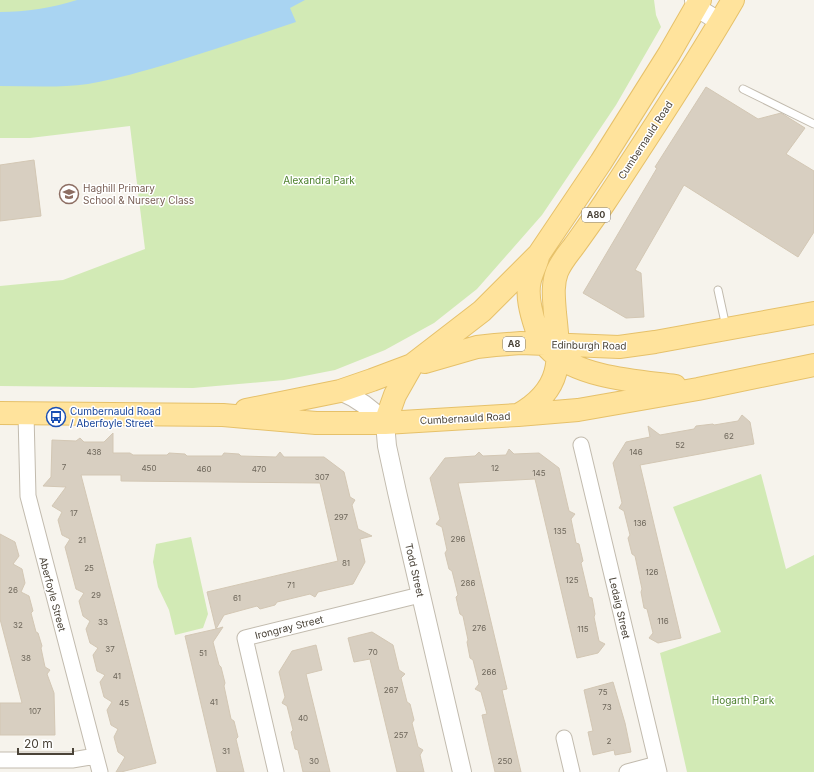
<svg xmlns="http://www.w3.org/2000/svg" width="814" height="772" font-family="Inter,sans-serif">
<rect width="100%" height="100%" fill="#f6f3ec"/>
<!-- green -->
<path fill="#d2eab5" d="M0 0H654L656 15 661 27 616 105 542 215 477 289 434 323 385 350 335 370 284 380 193 388 0 386V286L63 280 145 249 130 126 30 138H0Z
M761 474 786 569 814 555V772H687L660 653 721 632 673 507Z
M191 537 208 614 203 628 175 635 169 610 158 587 153 562 156 544Z"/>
<!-- water -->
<path fill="#a9d4f2" d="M77 0H305L290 8 296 22C255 36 213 50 171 63 144 71 116 79 88 84 59 88 29 86 0 86V12C26 12 52 8 77 0Z"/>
<!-- building -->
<path fill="#d8cfc1" stroke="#d3c7b4" d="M706 87 758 119 781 113 805 128 786 154 814 171V232L798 257 684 185 635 270 641 273 644 317 626 318 583 293 657 168 655 167Z
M34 160 41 216 0 221V165Z
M742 415 750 422 754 444 640 465 681 638 658 643 649 638 653 633 647 609 644 608 641 592 642 589 635 556 632 554 628 538 630 535 624 511 619 508 622 503 613 463 626 442 650 437 648 426 660 435 694 429 696 426 713 424 714 425 738 421Z
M113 433V453H130L133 455H167L169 453 185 454 187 456H222L224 453 239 454 241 456 276 457 280 452 284 457H324L344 472 350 497 355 500 352 505 358 529 372 536 360 539 365 562 353 584 318 592 315 597 310 594 277 602 275 605 260 609 257 606 224 615 216 629 223 627 213 642 219 665 221 667 225 683 224 686 231 719 234 721 238 737 236 739 244 772H217L185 636 216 629 207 592 338 561 320 483 121 481V475H81L156 763 121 772H116L125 757 118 752 114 737 118 729 111 725 107 710 112 702 104 697 100 682 105 675 97 671 93 655 98 648 90 643 86 629 90 621 83 616 79 601 84 593 76 589 65 547 70 539 62 535 58 520 62 512 52 506 66 487 43 486 51 477 52 440 76 441 80 438 84 442H104Z
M509 449 514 454 539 453 559 468 569 511 575 514 571 519 576 543 579 544 583 561 581 563 589 597 592 598 595 614 594 617 599 641 605 644 598 653 577 658 535 479 458 483 507 689 502 690 521 772H495L482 715 487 714 481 692 475 689 479 684 473 660 470 658 467 642 468 640 463 616 460 614 458 606 456 597 458 595 452 571 449 569 445 553 447 550 442 527 436 524 440 519 430 478 445 458 475 456 479 452 483 456 506 455Z
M0 534 15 542 19 556 13 564 22 569 25 583 21 592 29 596 33 611 31 613 36 632 38 633 42 646 41 648 45 667 50 670 47 674 54 693 55 735H0V703H22L0 619Z
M372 632 393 645 399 670 405 674 401 678 407 702 410 704 414 720 412 723 418 747 423 750 420 755 424 772H397L370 659 354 662 348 638Z
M316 645 322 670 306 674 330 772H303L298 750 295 749 291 732 293 730 287 706 282 703 285 697 279 672 292 651Z
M613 682 625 723 631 752 615 755 614 750 593 755 588 732 593 731 584 690Z"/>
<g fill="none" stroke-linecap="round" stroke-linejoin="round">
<defs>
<path id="service" d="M743 89 814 124
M718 290 726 327"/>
<path id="minor" d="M26 414 28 496 100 772
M581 445 659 772
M564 738 572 772
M0 760H72L96 756
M276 772 245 638 420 595
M627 772 657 764"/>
<path id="tertiary" d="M694 0 696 7 720 22
M340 391C357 398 372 409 385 423L387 446 397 492 462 772"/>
<path id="primary" d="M538 257C536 265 532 272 530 280 526 295 531 313 536 328 540 336 544 345 551 351 580 378 637 381 675 386
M425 362 477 347 495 345 521 343 619 347 655 342 814 313
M246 410 340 391 372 380 412 365 482 311 539 254 601 162 669 54 700 0
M0 413 223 415 316 423H385L518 415 578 410 698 389 814 365
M518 415C564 389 560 359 555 313 554 299 552 285 557 272 561 262 568 254 574 246 584 232 595 217 605 202 649 135 693 69 733 0
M385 423 395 395 412 365"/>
</defs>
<!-- service casing -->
<use href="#service" stroke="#c2bbae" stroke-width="9"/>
<!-- minor casing -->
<use href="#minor" stroke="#c2bbae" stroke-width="17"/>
<!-- tertiary casing -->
<use href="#tertiary" stroke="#c2bbae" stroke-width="20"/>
<!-- primary casing -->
<use href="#primary" stroke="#e6c16a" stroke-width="24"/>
<!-- service -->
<use href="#service" stroke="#fff" stroke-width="7"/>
<!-- minor -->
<use href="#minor" stroke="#fff" stroke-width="15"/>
<!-- tertiary -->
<use href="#tertiary" stroke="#fff" stroke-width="18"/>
<!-- primary -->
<use href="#primary" stroke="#ffe39c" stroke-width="22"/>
</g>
<!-- icons -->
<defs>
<symbol id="school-ring" viewBox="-11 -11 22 22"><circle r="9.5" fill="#fff" stroke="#8d6e63" stroke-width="1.5"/><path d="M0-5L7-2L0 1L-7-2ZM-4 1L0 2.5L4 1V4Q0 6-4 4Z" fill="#8d6e63"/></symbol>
<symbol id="bus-ring" viewBox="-11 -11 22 22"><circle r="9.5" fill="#fff" stroke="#1a4fb4" stroke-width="1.5"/><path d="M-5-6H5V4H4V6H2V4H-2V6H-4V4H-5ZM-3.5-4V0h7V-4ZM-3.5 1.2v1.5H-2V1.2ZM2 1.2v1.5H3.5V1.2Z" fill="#1a4fb4"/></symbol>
</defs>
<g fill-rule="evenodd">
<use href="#school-ring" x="58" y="183" width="22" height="22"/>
<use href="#bus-ring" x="45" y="406" width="22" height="22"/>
</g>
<g text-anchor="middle" stroke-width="3" stroke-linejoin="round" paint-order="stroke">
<!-- number labels -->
<g font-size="8" fill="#6e675b">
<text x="729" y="439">62</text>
<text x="680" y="448">52</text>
<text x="94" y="455">438</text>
<text x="636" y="455">146</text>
<text x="64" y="470">7</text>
<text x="149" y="471">450</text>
<text x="495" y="471">12</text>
<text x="204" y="472">460</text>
<text x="259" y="472">470</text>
<text x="539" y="476">145</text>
<text x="322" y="480">307</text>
<text x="74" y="516">17</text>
<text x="341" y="520">297</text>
<text x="640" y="526">136</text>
<text x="560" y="534">135</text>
<text x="458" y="542">296</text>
<text x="82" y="543">21</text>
<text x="346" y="566">81</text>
<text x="89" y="571">25</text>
<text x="652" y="575">126</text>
<text x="572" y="583">125</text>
<text x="468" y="586">286</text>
<text x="291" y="588">71</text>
<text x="13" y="593">26</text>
<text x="96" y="598">29</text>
<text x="237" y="601">61</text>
<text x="663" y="624">116</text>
<text x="103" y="625">33</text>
<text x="18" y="628">32</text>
<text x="479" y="631">276</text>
<text x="583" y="632">115</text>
<text x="110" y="652">37</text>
<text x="373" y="655">70</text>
<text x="203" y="656">51</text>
<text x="26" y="661">38</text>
<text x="489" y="675">266</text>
<text x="117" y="679">41</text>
<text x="391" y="693">267</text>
<text x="603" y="695">75</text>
<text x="214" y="705">41</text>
<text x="124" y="706">45</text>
<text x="607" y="710">73</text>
<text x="35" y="714">107</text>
<text x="303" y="721">40</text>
<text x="401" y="738">257</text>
<text x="609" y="744">2</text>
<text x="226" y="754">31</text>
<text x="314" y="764">30</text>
<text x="505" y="764">250</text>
</g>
<!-- shield labels -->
<g fill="#fff" stroke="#817c74" stroke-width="1">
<rect x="582" y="208" width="28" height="14" rx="3"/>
<rect x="503" y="337" width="22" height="14" rx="3"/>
</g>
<g font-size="9" font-weight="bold" fill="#4b4439">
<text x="596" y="218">A80</text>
<text x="514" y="347">A8</text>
</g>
<!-- street labels -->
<g font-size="10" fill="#4b4439" stroke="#fff">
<text transform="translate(645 140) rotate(-57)" y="4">Cumbernauld Road</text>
<text transform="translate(589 345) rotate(1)" y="4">Edinburgh Road</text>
<text transform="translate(465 418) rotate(-3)" y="4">Cumbernauld Road</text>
<text transform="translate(415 570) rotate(77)" y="4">Todd Street</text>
<text transform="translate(53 594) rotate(75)" y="4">Aberfoyle Street</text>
<text transform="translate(620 608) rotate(77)" y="4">Ledaig Street</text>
<text transform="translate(289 627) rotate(-14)" y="4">Irongray Street</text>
</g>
<!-- park labels -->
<g font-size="10" fill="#4a7f2a" stroke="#fff">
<text x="319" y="184">Alexandra Park</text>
<text x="743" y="704">Hogarth Park</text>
</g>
<!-- education labels -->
<g font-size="10" fill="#785e54" stroke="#fff" text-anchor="start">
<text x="83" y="192">Haghill Primary<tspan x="83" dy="12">School &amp; Nursery Class</tspan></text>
</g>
<!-- transit labels -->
<g font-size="10" fill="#164399" stroke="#fff" text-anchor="start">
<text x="70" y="415">Cumbernauld Road<tspan x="70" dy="12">/ Aberfoyle Street</tspan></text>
</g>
</g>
<!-- scale -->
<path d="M18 748v6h55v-6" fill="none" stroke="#4b4439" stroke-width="2"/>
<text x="24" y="748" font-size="12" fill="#4b4439" stroke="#ffffff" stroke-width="3" paint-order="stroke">20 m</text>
</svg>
